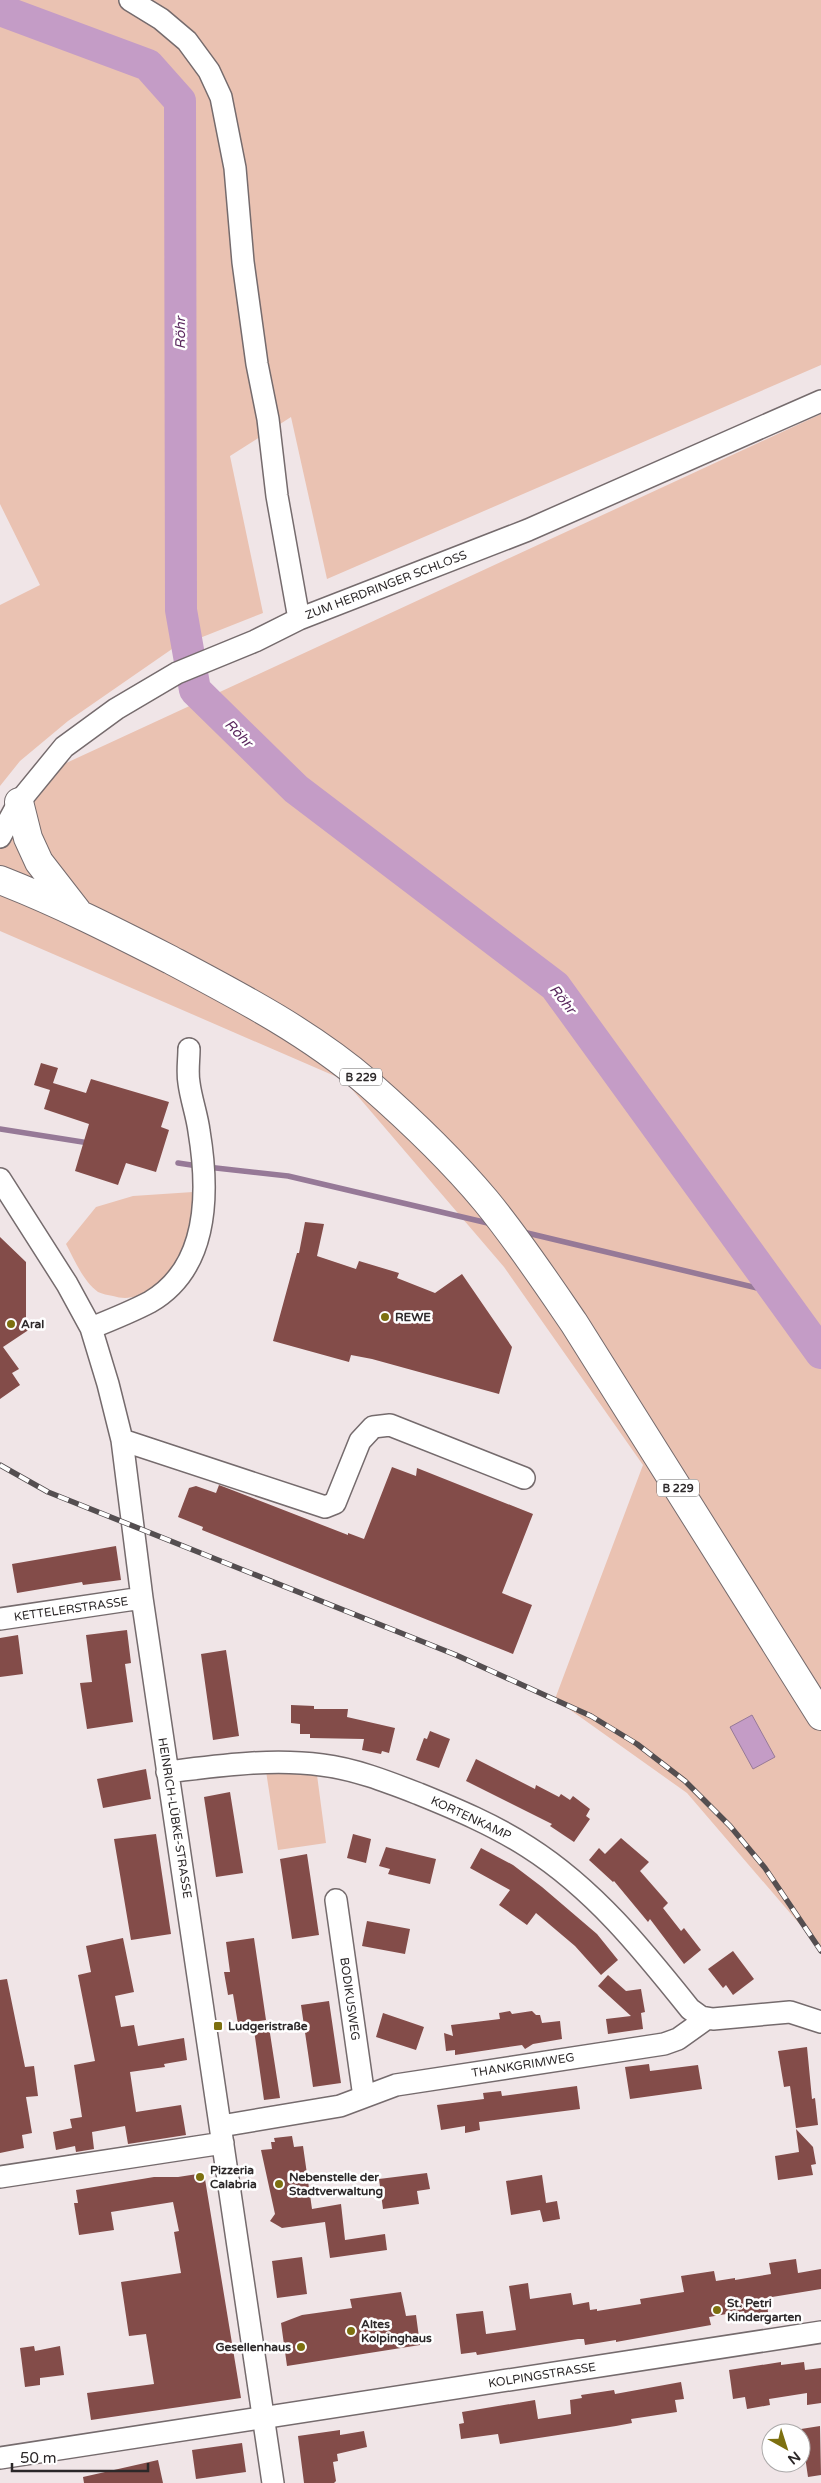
<svg xmlns="http://www.w3.org/2000/svg" width="821" height="2483" font-family="'Varela Round',sans-serif">
<rect width="100%" height="100%" fill="#f0e5e7"/>
<!-- green -->
<path fill="#eac2b2" d="M0 0H821V365L327 579 291 417 230 456 263 613 172 649 68 721 20 761 0 786V605L40 585 0 504Z
M821 414V1949L687 1793 555 1699 643 1465 504 1267 344 1080 0 931V825L64 764Z
M193 1192C192 1203 193 1216 191 1227 183 1260 151 1308 113 1296 108 1295 102 1294 98 1292 83 1281 74 1259 66 1244L96 1207 133 1196Z
M266 1771 317 1775 326 1843 278 1850Z"/>
<!-- water -->
<path fill="#c49cc6" stroke="#967997" d="M752 1715 775 1757 753 1769 730 1727Z"/>
<g fill="none" stroke-linecap="round" stroke-linejoin="round">
<!-- stream -->
<path stroke="#967997" stroke-width="5.5" d="M0 1129 89 1143
M178 1163 198 1166
M207 1167 288 1176 492 1224
M523 1232 778 1293"/>
<!-- river -->
<path stroke="#c49cc6" stroke-width="32" d="M0 10 148 65 180 101 181 610 195 690 296 789 555 986 821 1353"/>
</g>
<!-- building -->
<path fill="#834c49" d="M41 1063 58 1068 53 1083 86 1093 91 1079 169 1102 161 1127 169 1130 156 1172 126 1163 118 1185 75 1171 89 1124 44 1109 50 1090 34 1085Z
M305 1222 324 1224 317 1256 356 1269 359 1261 399 1273 397 1278 435 1293 462 1274 512 1347 499 1394 372 1359 351 1355 349 1362 273 1341 297 1253H299Z
M0 1237 26 1262V1324L30 1329 3 1347 19 1369 12 1373 20 1385 0 1399Z
M392 1467 416 1476 417 1468 533 1514 502 1593 532 1605 513 1654 202 1530 203 1527 178 1517 189 1488 196 1486 216 1493 219 1485 348 1535V1533L364 1539Z
M116 1546 121 1580 83 1585 82 1582 17 1593 12 1564Z
M127 1630 131 1663 125 1664 133 1722 87 1729 80 1683 92 1682 86 1635Z
M18 1635 23 1674 0 1677V1638Z
M226 1650 239 1736 213 1740 201 1654Z
M291 1705 314 1706V1709H348L347 1717 395 1728 389 1753 382 1751 381 1754 362 1750 364 1739 310 1738V1734H300V1724L291 1723Z
M430 1731 450 1739 439 1768 416 1760 424 1738 427 1739Z
M476 1759 535 1789 536 1785 559 1797 561 1794 570 1800 573 1796 590 1809 586 1816 590 1819 574 1842 550 1826 552 1824 466 1781Z
M146 1769 151 1799 103 1808 97 1779Z
M230 1792 243 1873 216 1877 204 1797Z
M156 1834 171 1934 131 1940 114 1839Z
M353 1834 371 1839 366 1863 347 1858Z
M621 1838 649 1862 640 1871 668 1903 663 1908 681 1931 684 1928 701 1950 684 1964 650 1919 648 1922 614 1881 613 1882 589 1860 599 1848 605 1854Z
M386 1847 436 1859 430 1884 388 1874 390 1869 379 1866Z
M481 1848 513 1865 542 1887 597 1934 618 1960 601 1975 575 1946 536 1913 527 1925 499 1905 510 1890 470 1868Z
M307 1854 319 1935 292 1939 280 1859Z
M367 1921 410 1929 405 1954 362 1946Z
M123 1938 134 1992 115 1996 121 2027 134 2025 138 2046 184 2038 187 2060 164 2064 165 2067 130 2072 136 2112 181 2105 186 2135 128 2144 125 2126 92 2132 94 2149 76 2152 75 2146 56 2150 53 2132 72 2128 70 2119 82 2117 74 2065 95 2061 78 1975 91 1972 86 1946Z
M254 1938 266 2020 238 2024 233 1994 228 1995 224 1972H230L226 1942Z
M733 1951 754 1979 733 1995 726 1985 723 1988 708 1969Z
M608 1975 626 1991 641 1989 645 2012 641 2013 643 2029 608 2034 606 2019 631 2016 598 1986Z
M7 1979 25 2067 34 2066 38 2096 26 2097 32 2133 22 2135 24 2148 0 2153V1980Z
M329 2001 341 2083 313 2087 301 2005Z
M510 2011 512 2014 532 2011 536 2015H540L542 2023 560 2021 562 2039 533 2044 525 2049 522 2045 455 2055V2050L446 2051 444 2033 453 2036 451 2025 500 2019 499 2013Z
M383 2013 424 2027 416 2050 376 2037Z
M269 2027 280 2098 264 2100 254 2030Z
M807 2047 812 2099 815 2098 818 2125 796 2128 790 2086 784 2087 778 2051Z
M649 2064 650 2071 698 2065 702 2089 630 2099 625 2067Z
M577 2086 580 2109 479 2122 480 2130 465 2133V2126L441 2130 437 2105 484 2099 483 2093 501 2091 502 2096Z
M796 2129 813 2147 816 2164 811 2165 813 2175 778 2180 775 2156 799 2152Z
M292 2136 294 2147 303 2146 312 2209 341 2204 345 2240 385 2234 387 2250 330 2258 325 2222 282 2228 270 2221 275 2214 261 2150 272 2149 271 2142H275L274 2138Z
M204 2173 241 2398 91 2420 87 2393 154 2384 146 2334 129 2336 121 2282 181 2273 174 2232 179 2231 173 2202 111 2212 114 2230 79 2235 74 2203H78L76 2190 154 2177H178Z
M427 2173 430 2189 417 2191 419 2204 383 2209 379 2179Z
M542 2175 546 2203 557 2201 560 2219 543 2222 540 2210 511 2215 506 2181Z
M302 2257 307 2294 277 2298 272 2261Z
M796 2259 798 2273 821 2269V2289L766 2298 768 2312 745 2315 744 2311 709 2317 711 2325 616 2342V2340L585 2345 584 2339H578L477 2355 476 2352 461 2354 456 2314 483 2311 486 2334 516 2330 509 2286 528 2283 530 2299 571 2293 573 2305 589 2302 590 2310 597 2309V2311L641 2304 640 2299 684 2292 681 2276 714 2271 716 2281 735 2278V2280L771 2274 769 2263Z
M401 2292 406 2316 416 2315 420 2345 287 2366 281 2323 302 2315 352 2308 350 2299Z
M34 2346 35 2351 60 2346 64 2375 40 2378V2385L25 2387 20 2348Z
M781 2362V2365L804 2362 805 2370 821 2368V2403L807 2405V2393L769 2399 770 2405 747 2409 745 2397 733 2399 729 2370Z
M681 2382 684 2399 675 2400 677 2412 631 2419 632 2423 616 2426 500 2444 498 2434 461 2439 459 2424 464 2423 462 2412 535 2400 538 2419 571 2414 570 2400 582 2398 581 2395 614 2390 615 2394Z
M820 2426 821 2475 808 2477 801 2429Z
M340 2430V2435L364 2431 367 2447 337 2454 338 2461 333 2462 336 2481 334 2483H304L298 2436Z
M242 2443 246 2472 196 2479 192 2450Z
M158 2460 163 2483H84L83 2477Z"/>
<g fill="none" stroke-linecap="round" stroke-linejoin="round">
<defs>
<path id="minor" d="M130 0 161 19 187 41 209 71 221 97 235 168 243 262 257 364 268 419 277 496 299 619
M0 837 19 802 64 747 116 709 177 673 255 641 299 619 528 530 821 401
M0 1179 67 1284 91 1328 108 1384 122 1440 142 1598 273 2483
M91 1328C111 1320 131 1312 150 1302 210 1267 209 1191 199 1131 197 1115 191 1099 189 1083 187 1072 189 1060 189 1049
M122 1440 325 1507 335 1503 360 1441 373 1427 390 1425 524 1478
M0 1619 142 1598
M167 1772C218 1766 270 1758 322 1765 355 1769 388 1782 419 1794 456 1809 494 1825 528 1847 594 1889 642 1949 690 2009L701 2017 713 2019 790 2012 821 2022
M336 1900 364 2097
M221 2126 340 2106 396 2085 664 2044 678 2039 706 2019
M0 2177 223 2143
M0 2458 821 2332"/>
<path id="major" d="M19 802 28 838 39 862 77 911
M0 880C59 903 114 931 171 960 239 996 310 1033 369 1084 410 1120 451 1159 486 1201 518 1240 546 1282 574 1323L821 1716"/>
</defs>
<!-- minor casing -->
<use href="#minor" stroke="#756b6d" stroke-width="24"/>
<!-- major casing -->
<use href="#major" stroke="#756b6d" stroke-width="30"/>
<!-- minor -->
<use href="#minor" stroke="#fff" stroke-width="21"/>
<!-- major -->
<use href="#major" stroke="#fff" stroke-width="28"/>
<defs>
<path id="rail" d="M0 1465 48 1492 456 1655 591 1716 637 1744 685 1781 730 1826 765 1868 821 1951"/>
</defs>
<!-- rail casing -->
<use href="#rail" stroke="#544e50" stroke-width="5.5"/>
<!-- rail -->
<use href="#rail" stroke="#fff" stroke-width="4" stroke-dasharray="11" stroke-linecap="butt"/>
</g>
<!-- markers -->
<g fill="#7d7010" stroke="#fff" stroke-width="2">
<circle cx="385" cy="1317" r="5"/>
<circle cx="11" cy="1324" r="5"/>
<rect x="213" y="2021" width="10" height="10" rx="2.5"/>
<circle cx="200" cy="2177" r="5"/>
<circle cx="279" cy="2184" r="5"/>
<circle cx="717" cy="2310" r="5"/>
<circle cx="351" cy="2331" r="5"/>
<circle cx="301" cy="2347" r="5"/>
</g>
<g text-anchor="middle" stroke-width="5" stroke-linejoin="round" paint-order="stroke">
<!-- shield labels -->
<g fill="#fff" stroke="#6b6869" stroke-width="1">
<rect x="340" y="1068.5" width="42" height="17" rx="4"/>
<rect x="657" y="1479.5" width="42" height="17" rx="4"/>
</g>
<g font-size="11" font-weight="bold" fill="#2c2829">
<text x="361" y="1081">B 229</text>
<text x="678" y="1492">B 229</text>
</g>
<!-- street labels -->
<g font-size="12" fill="#2c2829" stroke="#fff">
<text transform="translate(386 585) rotate(-21)" y="4">ZUM HERDRINGER SCHLOSS</text>
<text transform="translate(71 1609) rotate(-8)" y="4">KETTELERSTRASSE</text>
<text transform="translate(175 1818) rotate(81)" y="4">HEINRICH-LÜBKE-STRASSE</text>
<text transform="translate(471 1818) rotate(25)" y="4">KORTENKAMP</text>
<text transform="translate(350 1999) rotate(82)" y="4">BODIKUSWEG</text>
<text transform="translate(523 2065) rotate(-9)" y="4">THANKGRIMWEG</text>
<text transform="translate(542 2375) rotate(-9)" y="4">KOLPINGSTRASSE</text>
</g>
<!-- poi labels -->
<g font-size="12" font-weight="bold" fill="#2c2829" stroke="#fff" text-anchor="start">
<text x="395" y="1321">REWE</text>
<text x="21" y="1328">Aral</text>
<text x="228" y="2030">Ludgeristraße</text>
<text x="210" y="2174">Pizzeria<tspan x="210" dy="14">Calabria</tspan></text>
<text x="289" y="2181">Nebenstelle der<tspan x="289" dy="14">Stadtverwaltung</tspan></text>
<text x="727" y="2307">St. Petri<tspan x="727" dy="14">Kindergarten</tspan></text>
<text x="361" y="2328">Altes<tspan x="361" dy="14">Kolpinghaus</tspan></text>
<text x="291" y="2351" text-anchor="end">Gesellenhaus</text>
</g>
<!-- water labels -->
<g font-size="14" font-style="italic" fill="#5b295f" stroke="#fff">
<text transform="translate(180 333) rotate(-90)" y="5">Röhr</text>
<text transform="translate(239 733) rotate(45)" y="5">Röhr</text>
<text transform="translate(563 999) rotate(51)" y="5">Röhr</text>
</g>
</g>
<!-- north arrow -->
<g transform="translate(786 2448) rotate(141)"><circle r="24" fill="#ffffff" stroke="#aba9a9"/>
<path d="M0-4L9 19L0 12L-9 19Z" fill="#7d7010"/>
<text y="-8" font-size="14" font-weight="bold" text-anchor="middle" fill="#2c2829">N</text>
</g>
<!-- scale -->
<path d="M12 2463v8h136v-8" fill="none" stroke="#2c2829" stroke-width="2.5"/>
<text x="20" y="2463" font-size="15" fill="#2c2829" stroke="#ffffff" stroke-width="4" paint-order="stroke">50 m</text>
</svg>
